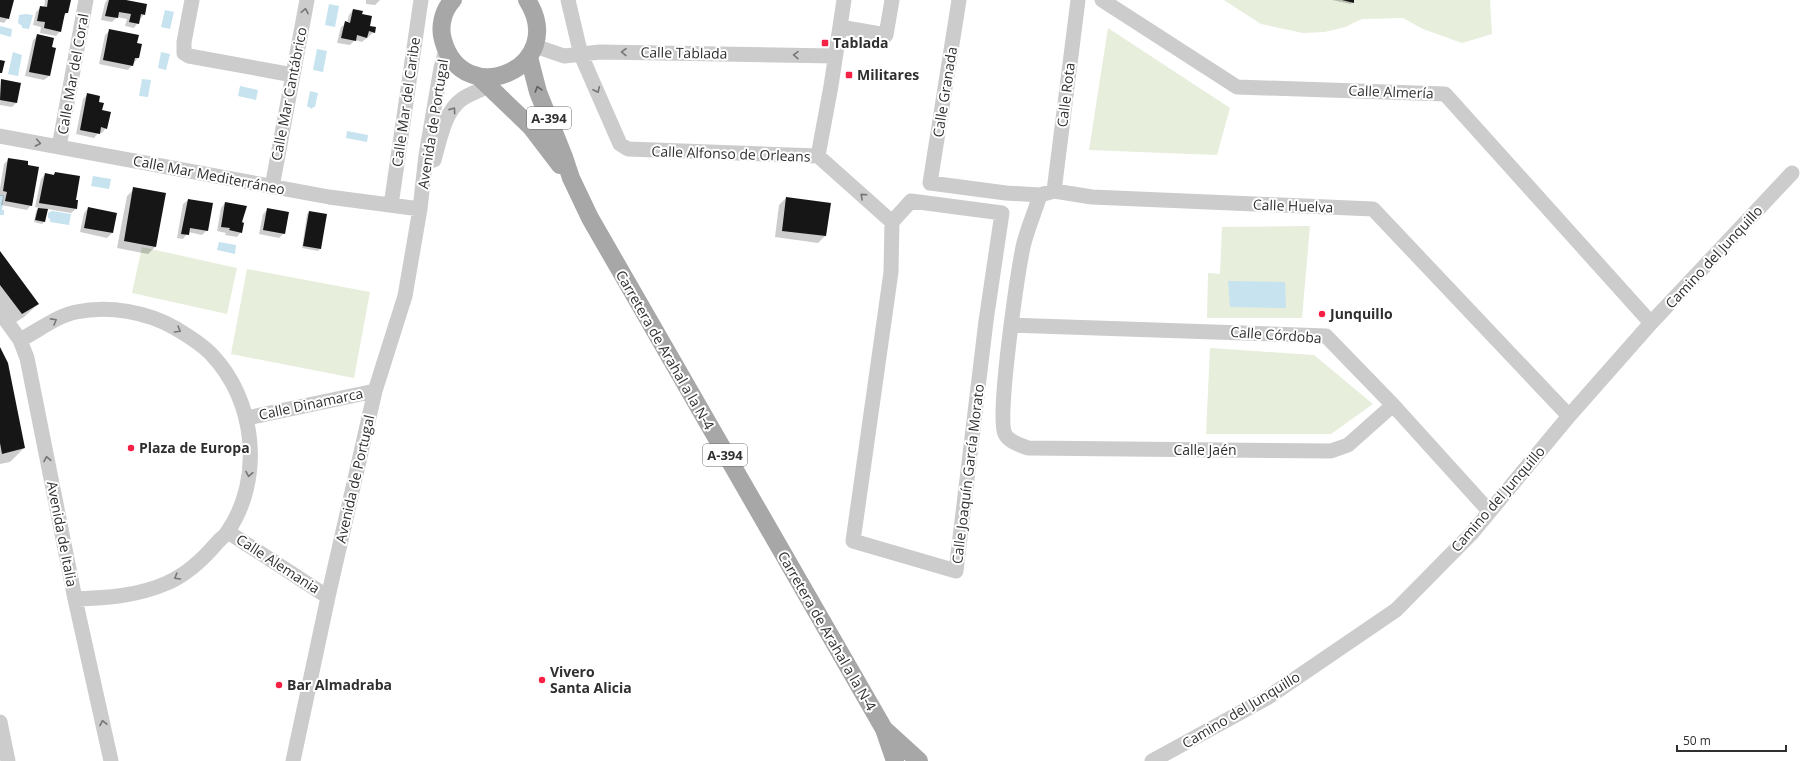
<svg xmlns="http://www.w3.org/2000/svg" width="1813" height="761" font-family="'Open Sans',sans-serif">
<rect width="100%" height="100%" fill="#fff"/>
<!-- green -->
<path fill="#e7eedb" d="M1224 0H1490L1492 34 1462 43 1423 29 1403 18 1362 19 1345 27 1325 32 1303 33 1261 24Z
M1108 28 1230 108 1217 155 1089 150Z
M1310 226 1302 318H1207L1208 273 1220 274 1222 227Z
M142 247 237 268 227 314 132 293Z
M247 269 370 292 354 378 231 354Z
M1210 348 1314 355 1373 404 1331 434H1206Z"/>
<!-- water -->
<path fill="#c6e3ef" d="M329 4 339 6 335 27 325 25Z
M165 10 174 12 170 29 161 27Z
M26 14 33 15 29 29 22 28V26L18 23 19 15Z
M0 26 12 29 11 37 0 34Z
M317 49 327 51 323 72 313 70Z
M13 52 22 55 18 76 8 74Z
M161 52 170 54 166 70 158 68Z
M142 79 151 80 148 97 139 96Z
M240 86 258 90 256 100 238 96Z
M310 91 318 93 315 107H313L312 109 307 106Z
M347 131 368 135 367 142 346 138Z
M93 176 111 179 109 189 91 186Z
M0 195H4L2 210H4V215H0Z
M52 211 71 214 69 225 50 222V219L48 218V213Z
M219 242 236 245 235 254 217 250Z
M1228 281 1285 282 1286 308 1230 307Z"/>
<!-- shadow -->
<path fill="#0003" d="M0 0H13L8 18 4 23 0 22Z
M45 0H68L67 13 63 17 60 31 56 36 40 33 41 27 33 25 36 12 41 7 44 8Z
M107 0H120L144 14 134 28 125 26 127 19 117 17 112 22 101 20 105 3Z
M366 0H380L375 5 366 4Z
M1332 0H1353L1351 4Z
M353 10 361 15 374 32 362 42 355 40 350 45 337 43 341 27 347 23 349 15Z
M110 30 136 44 138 58 128 70 99 64 105 35Z
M38 35 50 48 55 49 49 76 44 80 25 76 33 40Z
M1 80 16 103 12 107 0 105Z
M88 94 101 111 106 128 102 133 99 132 94 138 76 134 83 99Z
M9 159 31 205 27 210 1 205 3 196H0V188L4 164Z
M55 173 74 200 76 209 71 213 47 209 44 222 42 224 34 222 36 211 39 208 35 207 41 179 45 174 53 175Z
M134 189 155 247 148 254 117 248 127 196Z
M786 198 825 236 818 243 775 237 779 205Z
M188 200 207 230 202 235 188 232 183 239 177 238 183 204Z
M225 203 242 216 241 232 237 237 225 235 226 233 217 231 221 208Z
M88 208 116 214 112 233 107 238 80 232 84 213Z
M268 209 284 233 279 238 259 234 263 214Z
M309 212 320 249 318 251 302 248 307 214Z
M0 252 38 304 24 317 8 327 0 317Z
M0 349 24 448 10 462 0 464Z"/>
<!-- building -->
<path fill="#161616" d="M0 0H14L9 19 0 17Z
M48 0H71L68 13H65L61 32 44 28 45 22 37 21 40 6 47 7Z
M109 0H126L147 4 145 15 141 14 139 24 129 22 131 14 119 12 118 18 105 16Z
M1342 0H1354V3Z
M353 9 363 11 362 14 372 16 370 26 376 27 375 33 369 31 367 38 357 35 356 41 341 38 345 21 350 23Z
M109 29 139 35 137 43 142 44 139 58H135L133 66 103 60Z
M37 34 54 38 52 47 56 48 50 76 29 72Z
M0 60 5 61 2 73H0Z
M1 79 21 83 17 103 0 100Z
M87 93 100 96 99 102 104 103 102 110 111 112 107 129 101 127 100 134 80 130Z
M8 158 28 161V165L39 167 32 206 5 201 7 192 3 191Z
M55 172 80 176 76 200H78L77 209 39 203 45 173 54 175Z
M133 187 166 193 156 247 124 241Z
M786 197 831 203 826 236 782 231Z
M188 199 213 203 208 231 190 228 189 235 181 234Z
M225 202 247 206 242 222 244 223 242 233 229 230 230 228 221 227Z
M88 207 117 213 113 233 84 228Z
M38 208 48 209 45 222 35 220Z
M267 208 289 212 285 234 263 230Z
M309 211 327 214 321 249 303 246Z
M0 251 39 304 22 314 0 285Z
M0 347 8 363 25 448 2 454 0 443Z"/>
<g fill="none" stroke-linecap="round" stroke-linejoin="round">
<!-- minor -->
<path stroke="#ccc" stroke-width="15" d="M192 0 184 42V53L189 56 293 75
M568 0 581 55 620 144 628 149 818 156 892 222
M959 0 930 183 1006 193 1040 195 1054 191 1092 197 1373 209 1569 416
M1102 0 1237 87 1445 94 1651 323
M840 27 886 35 892 0
M535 46 564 56 600 52 835 56
M0 136 329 197 420 209
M59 147 86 0
M818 156 831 86 844 0
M434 160C440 140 444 112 462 99 476 90 483 92 495 78
M272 187 307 0
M1054 191 1078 0
M1040 195C1035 212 1027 229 1023 247 1018 272 996 418 1005 434 1009 442 1020 445 1028 448L1331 451 1348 445 1393 405
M911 201 1002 213 986 321 956 571 853 541 891 272 892 222Z
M391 205 421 0
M0 312 20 340 27 358 75 599 111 761
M1012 325 1326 336 1393 405 1489 511
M20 340C38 331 56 316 76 312 109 305 147 312 175 328 188 336 202 344 212 355 255 400 264 478 228 531 225 536 220 539 216 544 203 559 186 575 167 583 138 596 106 598 75 599
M247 418 375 391
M228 532 328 597
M0 722 8 761
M293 761 328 597 375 391 405 296 420 209 426 155 441 68 446 50
M1152 761 1267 698 1396 610 1472 533 1569 416 1651 323 1792 173"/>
<!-- major -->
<path stroke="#a7a7a7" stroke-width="18" d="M453 0C443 10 439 27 443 40 463 113 570 67 527 0
M529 57 538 92 564 157 571 178 590 218 884 729 895 761
M479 77 531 127 560 165
M885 730 919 761"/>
</g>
<!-- one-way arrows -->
<defs><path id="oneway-chevron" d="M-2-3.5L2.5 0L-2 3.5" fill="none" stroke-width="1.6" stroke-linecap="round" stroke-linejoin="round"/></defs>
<g stroke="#767676">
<use href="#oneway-chevron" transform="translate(305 11) rotate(-79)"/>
<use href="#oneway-chevron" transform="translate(624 52) rotate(-179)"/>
<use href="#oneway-chevron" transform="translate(796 55) rotate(-179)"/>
<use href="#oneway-chevron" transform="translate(597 90) rotate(65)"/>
<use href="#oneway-chevron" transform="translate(453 110) rotate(-55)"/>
<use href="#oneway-chevron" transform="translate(38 143) rotate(11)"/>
<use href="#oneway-chevron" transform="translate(863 196) rotate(-138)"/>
<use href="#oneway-chevron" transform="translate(54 321) rotate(-29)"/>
<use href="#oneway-chevron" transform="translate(178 330) rotate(30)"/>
<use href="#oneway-chevron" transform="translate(47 459) rotate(-101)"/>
<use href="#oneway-chevron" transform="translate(249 474) rotate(100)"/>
<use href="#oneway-chevron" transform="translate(177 577) rotate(149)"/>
<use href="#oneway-chevron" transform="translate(103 723) rotate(-102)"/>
</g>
<use stroke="#5f5f5f" href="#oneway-chevron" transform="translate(538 89) rotate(-107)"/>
<!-- markers -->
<g fill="#f72045" stroke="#fff" stroke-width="1.5">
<rect x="821" y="39" width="8" height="8" rx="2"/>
<rect x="845" y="71" width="8" height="8" rx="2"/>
<circle cx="1322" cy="314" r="4"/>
<circle cx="131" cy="448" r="4"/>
<circle cx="542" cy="680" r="4"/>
<circle cx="279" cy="685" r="4"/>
</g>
<g text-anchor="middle" stroke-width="4" stroke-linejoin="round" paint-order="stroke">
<!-- shield labels -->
<g fill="#fff" stroke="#6d6d6d" stroke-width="1">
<rect x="527" y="107" width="44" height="22" rx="3"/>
<rect x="703" y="444" width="44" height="22" rx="3"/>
</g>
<g font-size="13" font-weight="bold" fill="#2f2f2f">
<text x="549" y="123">A-394</text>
<text x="725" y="460">A-394</text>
</g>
<!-- poi labels -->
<g font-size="14" font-weight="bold" fill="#2f2f2f" stroke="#fff" text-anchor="start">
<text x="833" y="48">Tablada</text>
<text x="857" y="80">Militares</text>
<text x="1330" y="319">Junquillo</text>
<text x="139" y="453">Plaza de Europa</text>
<text x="550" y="677">Vivero<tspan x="550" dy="16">Santa Alicia</tspan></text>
<text x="287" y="690">Bar Almadraba</text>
</g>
<!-- street labels -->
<g font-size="14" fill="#2f2f2f" stroke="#fff">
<text transform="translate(684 53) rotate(1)" y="5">Calle Tablada</text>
<text transform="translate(73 74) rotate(-80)" y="5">Calle Mar del Coral</text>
<text transform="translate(945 92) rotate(-81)" y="5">Calle Granada</text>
<text transform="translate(1391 92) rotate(2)" y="5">Calle Almería</text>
<text transform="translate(289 94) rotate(-79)" y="5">Calle Mar Cantábrico</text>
<text transform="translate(1066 95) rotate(-83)" y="5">Calle Rota</text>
<text transform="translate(406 102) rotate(-82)" y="5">Calle Mar del Caribe</text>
<text transform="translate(433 124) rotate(-81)" y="5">Avenida de Portugal</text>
<text transform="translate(731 154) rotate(2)" y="5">Calle Alfonso de Orleans</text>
<text transform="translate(209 175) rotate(11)" y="5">Calle Mar Mediterráneo</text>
<text transform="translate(1293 206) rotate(2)" y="5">Calle Huelva</text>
<text transform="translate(1714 257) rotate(-47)" y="5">Camino del Junquillo</text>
<text transform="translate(1276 335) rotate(4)" y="5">Calle Córdoba</text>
<text transform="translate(665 350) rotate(60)" y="5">Carretera de Arahal a la N-4</text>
<text transform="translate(311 404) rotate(-12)" y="5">Calle Dinamarca</text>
<text x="1205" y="455">Calle Jaén</text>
<text transform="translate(968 474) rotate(-83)" y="5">Calle Joaquín García Morato</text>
<text transform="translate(355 479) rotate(-77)" y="5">Avenida de Portugal</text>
<text transform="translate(1498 499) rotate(-49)" y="5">Camino del Junquillo</text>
<text transform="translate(62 534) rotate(79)" y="5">Avenida de Italia</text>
<text transform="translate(278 564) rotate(33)" y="5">Calle Alemania</text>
<text transform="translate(827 631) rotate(60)" y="5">Carretera de Arahal a la N-4</text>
<text transform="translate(1241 710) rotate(-31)" y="5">Camino del Junquillo</text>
</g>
</g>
<!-- scale -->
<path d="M1677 745v6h109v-6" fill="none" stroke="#2f2f2f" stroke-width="2"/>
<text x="1683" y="745" font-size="12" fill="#2f2f2f" stroke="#ffffff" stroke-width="3" paint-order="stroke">50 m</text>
</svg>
